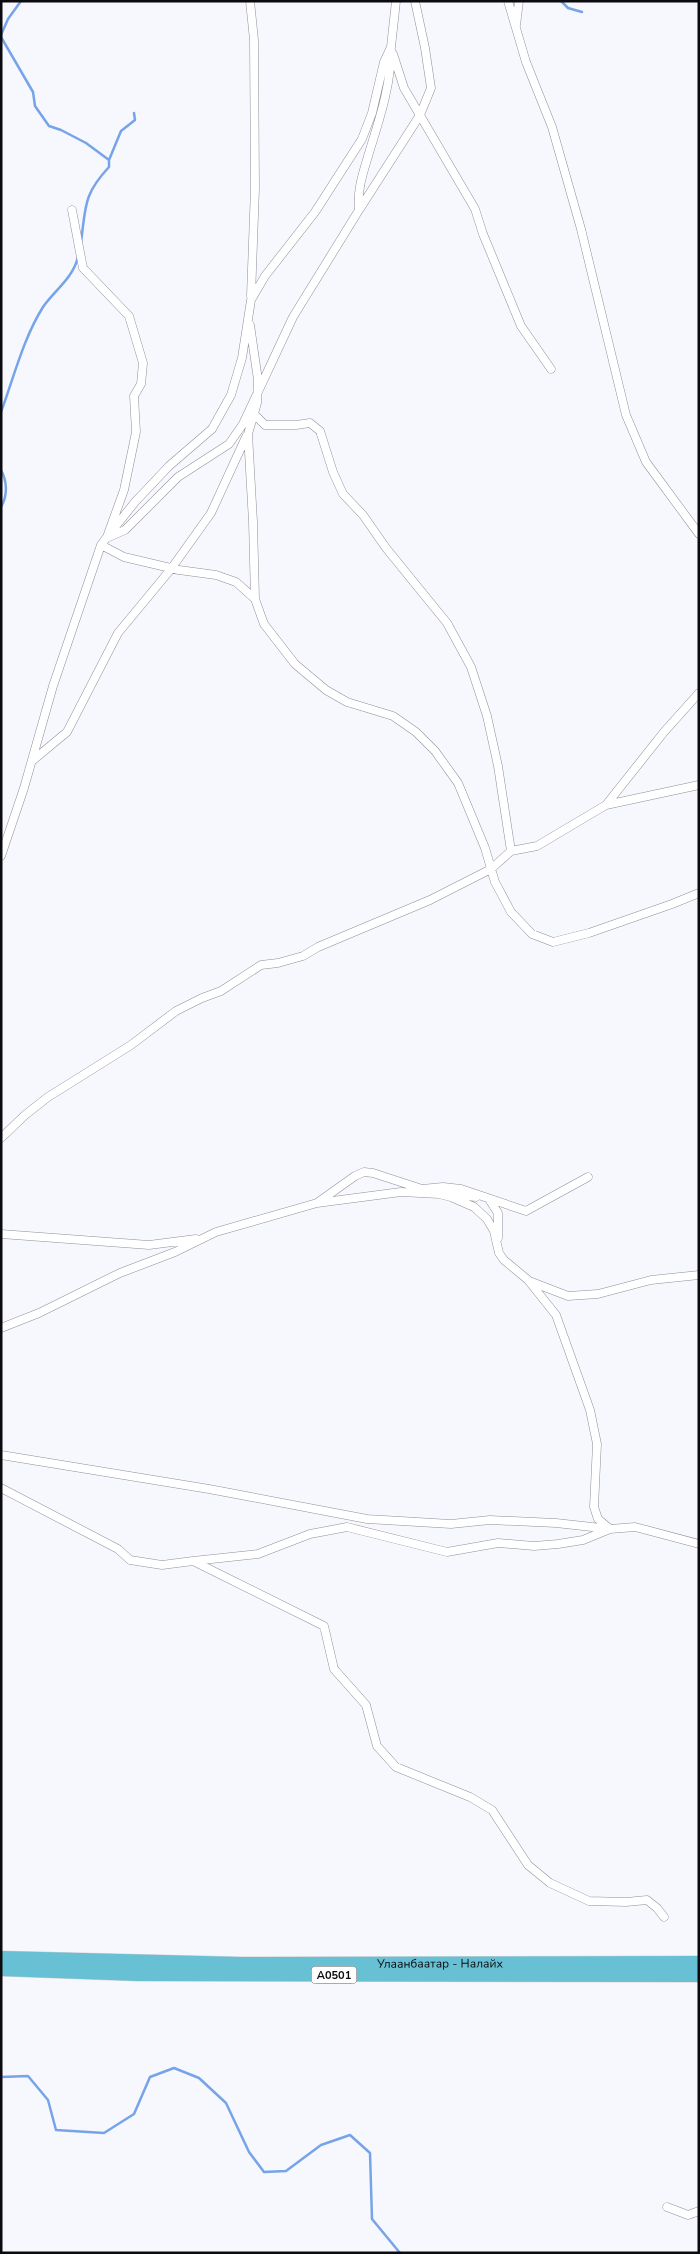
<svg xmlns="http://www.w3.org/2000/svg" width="700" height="2254" font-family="'Nunito Sans',sans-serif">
<rect width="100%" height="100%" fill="#f7f7fe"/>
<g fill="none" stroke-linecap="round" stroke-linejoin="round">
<!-- stream -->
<path stroke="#76a4e8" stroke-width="2.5" d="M561 1 568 8 582 12
M1 35 8 19 21 1
M1 37 33 92 35 106 49 126 61 130 86 143 109 160V167C83 195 86 206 81 242
M109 160 121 131 135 120 134 113
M1 412C14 377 23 339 43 307 55 290 73 278 78 257
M1 470C7 481 8 495 1 507
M1 2077 28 2076 48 2100 56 2130 104 2133 134 2114 150 2077 174 2068 199 2078 226 2103 249 2152 264 2172 286 2171 321 2145 350 2135 370 2153 372 2219 400 2253"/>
<defs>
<path id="minor" d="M250 1 254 40 255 188 251 296
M508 1 526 62 552 127 581 229 626 415 646 462 699 534
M516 25 519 1
M393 54 404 88 475 209 483 234 521 326 551 369
M359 210 420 115 431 88 425 48 415 1
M250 325 258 380 257 403 248 434 253 522 255 599
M254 414 265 425H296L310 423 320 431 333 472 343 494 363 515 386 548 447 623 471 667 487 716 498 766 511 851
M111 532 135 502 169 466 212 429 231 395 242 358 251 300 265 276 315 212 362 139 372 113 384 62 391 47 396 1
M109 537 125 530 178 477 229 444 243 424 293 317 359 210C357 189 363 173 369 153 379 120 391 86 391 50
M101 545 124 557 179 570 216 575 236 582 255 599 264 624 295 664 326 690 347 702 393 716 416 732 435 751 458 783 485 848 495 882 511 912 532 934 553 942 589 933 672 904 699 893
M32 761 67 732 118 633 171 569 211 513 246 437
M606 805 664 732 699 693
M1 856 24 788 53 686 101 545 107 537 124 490 136 432 134 396 141 384 143 363 129 316 83 268 72 210
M1 1138 25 1115 48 1097 131 1045 176 1011 202 998 221 991 261 965 278 963 303 956 318 947 430 900 491 869 511 851 537 846 606 805 699 785
M450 1194 476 1197
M489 1199 498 1213V1238
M317 1203 355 1176 364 1172 373 1173 422 1189 443 1187 461 1189 526 1211 588 1177
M1 1234 149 1245 196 1239
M529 1281 568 1296 598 1294 651 1280 699 1275
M1 1328 39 1313 120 1273 175 1252 216 1232 317 1203 401 1192 439 1194 451 1197 474 1207 487 1219 494 1231 499 1253 504 1260 528 1280 556 1315 590 1410 597 1444 594 1507 598 1519 610 1529 583 1540 558 1544 534 1546 498 1543 447 1552 347 1527 310 1534 258 1554 193 1561
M1 1455 209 1489 367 1519 451 1524 490 1520 556 1523 610 1529 635 1527 699 1544
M1 1488 118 1549 130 1560 162 1565 193 1561 324 1626 334 1669 366 1705 377 1746 396 1767 470 1797 492 1810 528 1865 550 1883 589 1901 626 1902 647 1900 657 1908 664 1917
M667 2207 688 2215 699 2211"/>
<g id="trunk">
<path id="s1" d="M1 1958 241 1964 699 1963"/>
<path d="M1 1969 138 1974 699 1975"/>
</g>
</defs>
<!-- minor casing -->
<use href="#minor" stroke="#8f9099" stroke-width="9"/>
<!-- trunk casing -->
<use href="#trunk" stroke="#d3d3d4" stroke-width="15"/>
<!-- minor -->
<use href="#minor" stroke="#fff" stroke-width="8"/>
<!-- trunk -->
<use href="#trunk" stroke="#68c0d4" stroke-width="14"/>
</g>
<g text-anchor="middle" stroke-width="4" stroke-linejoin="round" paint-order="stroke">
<!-- shield labels -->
<rect fill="#fff" stroke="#545457" stroke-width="1" x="311.5" y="1966.5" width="45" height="17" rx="4"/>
<g font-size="11" font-weight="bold" fill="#0b0b0f">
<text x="334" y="1979">A0501</text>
</g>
<!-- street labels -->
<g font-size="12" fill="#0b0b0f" stroke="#fff">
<text dy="4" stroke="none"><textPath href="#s1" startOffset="439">Улаанбаатар - Налайх</textPath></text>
</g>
</g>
<!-- border -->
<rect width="700" height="2254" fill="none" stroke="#0b0b0f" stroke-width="5"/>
</svg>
